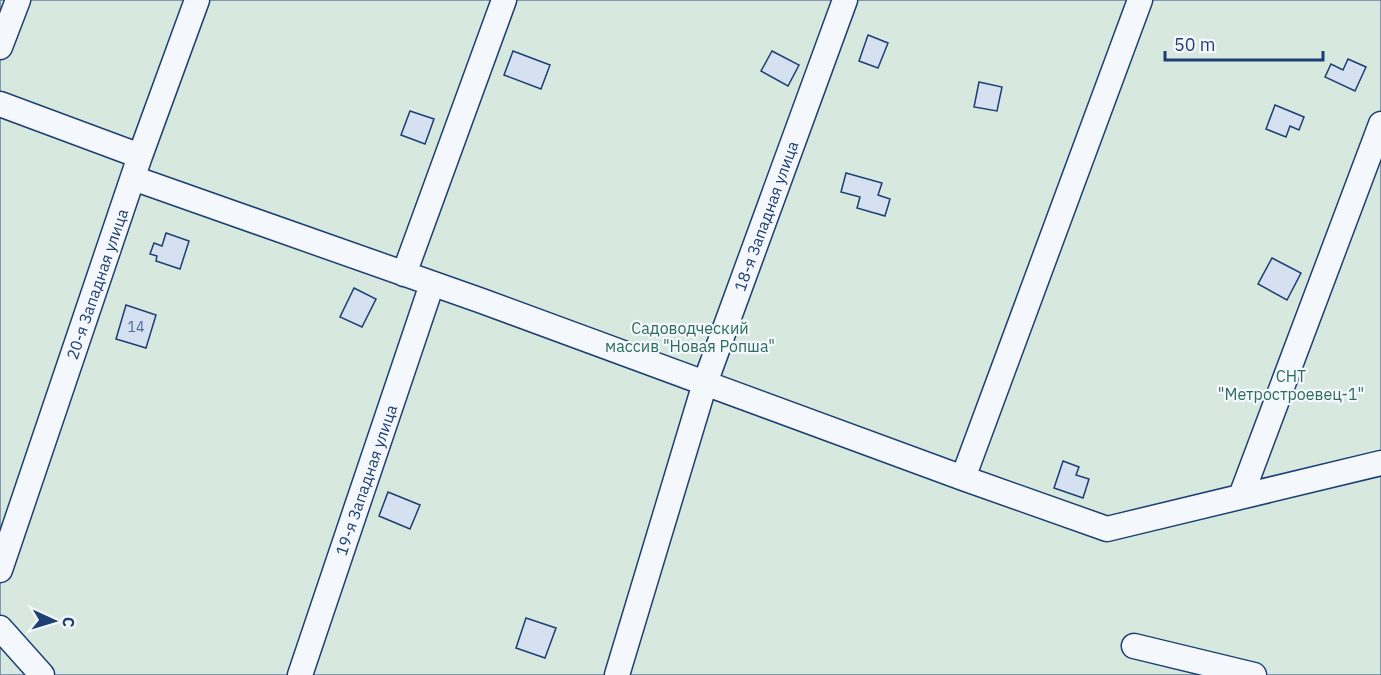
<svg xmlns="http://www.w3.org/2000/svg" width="1381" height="675" font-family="'IBM Plex Sans',sans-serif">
<rect width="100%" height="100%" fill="#f4f7fb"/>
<!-- green -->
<path fill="#d7e8df" stroke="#687fa3" stroke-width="1.5" d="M0 0H1381V675H0Z"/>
<!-- building -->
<path fill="#d5e0f0" stroke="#1d3f73" stroke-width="1.5" d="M868 35 888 43 878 68 859 61Z
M513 51 550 65 541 89 504 75Z
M772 51 799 65 788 86 761 71Z
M1348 59 1366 67 1355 91 1325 77 1331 64 1343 70Z
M979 82 1002 87 997 111 974 107Z
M1275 105 1304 117 1299 130 1290 126 1286 137 1266 129Z
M410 111 434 119 425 144 401 135Z
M846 173 882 183 878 195 890 199 885 216 857 208 860 197 841 192Z
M166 233 189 241 180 269 156 261 157 256 150 254 154 243 162 246Z
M1272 258 1301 273 1287 300 1258 284Z
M354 288 376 299 362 327 340 317Z
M126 305 156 315 146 348 116 339Z
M1063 461 1079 467 1076 475 1089 479 1083 498 1054 488Z
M388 492 420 505 410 529 379 516Z
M526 618 556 628 545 658 516 648Z"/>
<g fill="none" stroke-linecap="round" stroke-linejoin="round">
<defs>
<path id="minor" d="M0 47 18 0
M0 104 140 156
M133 178 482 301 963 478 1107 529 1381 463
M404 274 504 0
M963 478 1140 0
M1241 496 1381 124
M0 570 140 156 197 0
M0 628 42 675
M1134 646 1254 675
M300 675 432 284
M617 675 705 383 845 0"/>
</defs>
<!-- minor casing -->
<use href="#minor" stroke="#1d3f73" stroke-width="27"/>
<!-- minor -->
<use href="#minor" stroke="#f4f7fb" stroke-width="24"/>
</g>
<g text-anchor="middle" stroke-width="4.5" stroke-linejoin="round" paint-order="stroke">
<!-- number labels -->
<g font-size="14" fill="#4b6792">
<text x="136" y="332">14</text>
</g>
<!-- street labels -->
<g font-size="16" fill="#1d3f73" stroke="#f4f7fb">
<text transform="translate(766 216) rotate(-70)" y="6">18-я Западная улица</text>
<text transform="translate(97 284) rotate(-71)" y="6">20-я Западная улица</text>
<text transform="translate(366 480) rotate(-71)" y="6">19-я Западная улица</text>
</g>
<!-- park labels -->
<g font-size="16" fill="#2c6c60" stroke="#f4f7fb">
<text x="690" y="334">Садоводческий<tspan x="690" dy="18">массив "Новая Ропша"</tspan></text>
<text x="1291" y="382">СНТ<tspan x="1291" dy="18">"Метростроевец-1"</tspan></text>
</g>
</g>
<!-- north arrow -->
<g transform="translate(54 621) rotate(94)" stroke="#f4f7fb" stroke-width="4.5" paint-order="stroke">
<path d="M0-4.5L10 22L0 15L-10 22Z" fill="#1d3f73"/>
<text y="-9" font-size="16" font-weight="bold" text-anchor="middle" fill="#1d3f73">С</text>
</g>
<!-- scale -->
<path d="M1165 51v9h158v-9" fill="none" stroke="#1d3f73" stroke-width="3"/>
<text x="1174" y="51" font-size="18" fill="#1d3f73" stroke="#f4f7fb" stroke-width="4.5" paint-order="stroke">50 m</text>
</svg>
